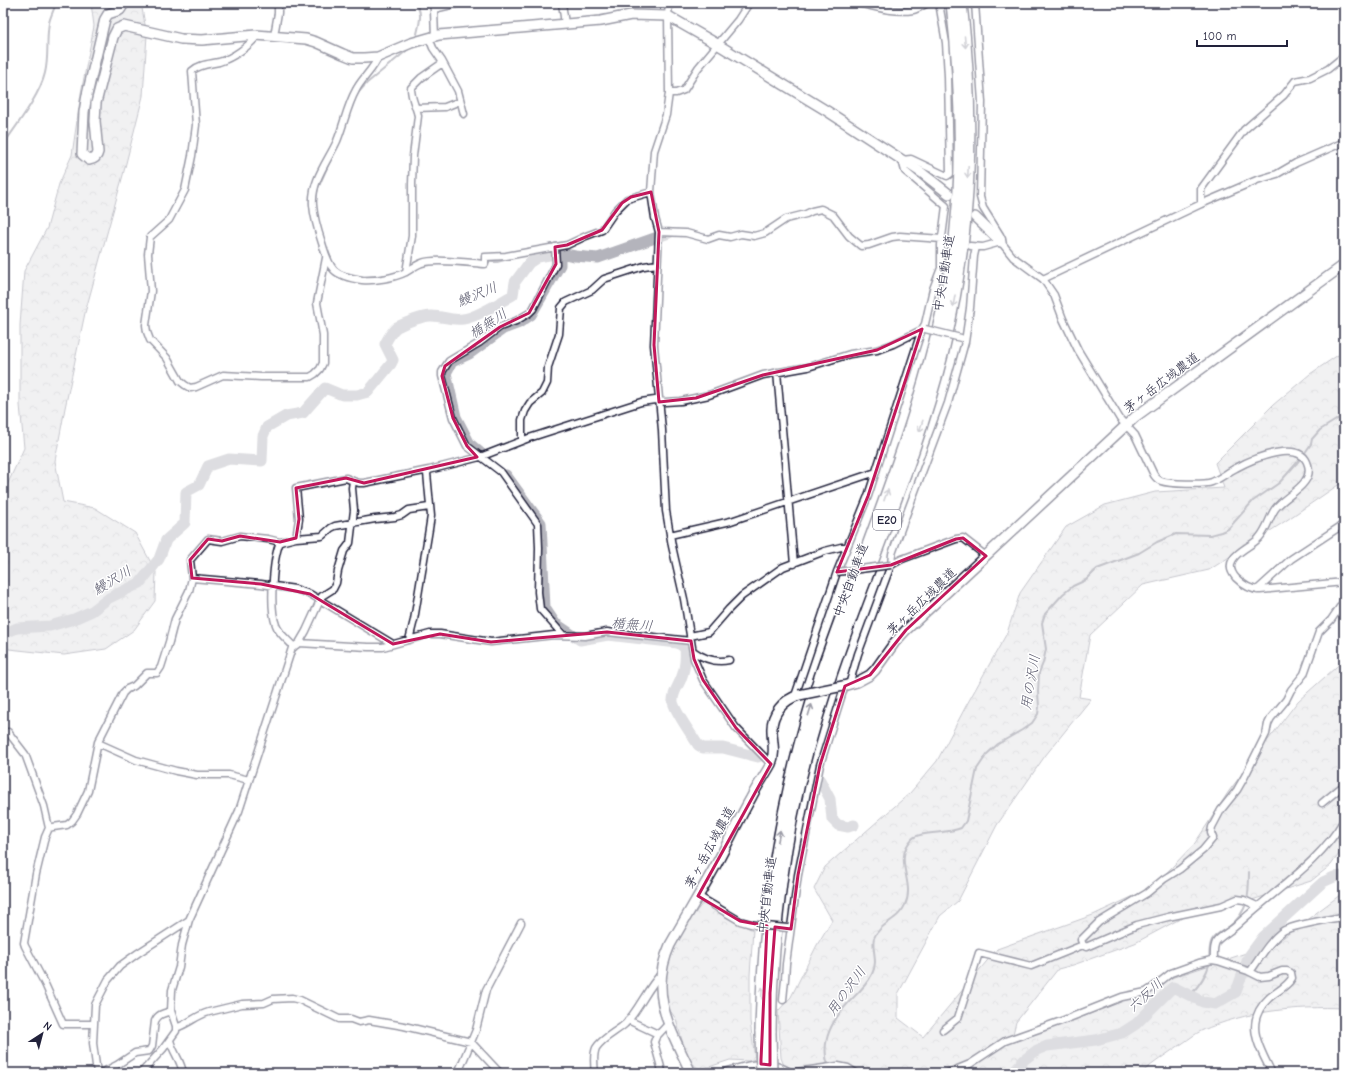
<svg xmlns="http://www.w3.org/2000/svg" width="1347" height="1076" font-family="'Comic Neue','Klee One',sans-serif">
<defs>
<pattern id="forest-crowns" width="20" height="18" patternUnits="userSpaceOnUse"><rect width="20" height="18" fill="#dfdfe2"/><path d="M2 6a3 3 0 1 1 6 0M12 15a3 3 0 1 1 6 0" fill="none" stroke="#bfbfc3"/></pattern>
</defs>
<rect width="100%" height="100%" fill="#fff"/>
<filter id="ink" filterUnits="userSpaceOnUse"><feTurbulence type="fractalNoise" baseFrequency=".025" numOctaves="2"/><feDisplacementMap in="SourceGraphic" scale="8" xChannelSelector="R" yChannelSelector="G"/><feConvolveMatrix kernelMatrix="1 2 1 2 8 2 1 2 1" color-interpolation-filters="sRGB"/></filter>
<g filter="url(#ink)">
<!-- forest -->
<path fill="url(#forest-crowns)" stroke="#80808e" d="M91 3H141L147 35 143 96 123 175 85 313 65 408 55 461 63 502 95 508 135 533 156 572 155 601 134 630 106 649 64 655 9 649 3 642V494L24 448 20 405V325L24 271 47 228 59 184 72 155 81 93 94 26Z
M1344 351V481L1281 524 1209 570 1143 585 1090 635 1079 697 1091 699 1045 756 997 825 958 901 940 916 898 994V1018L923 1037 997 949 1093 915 1153 887 1195 843 1229 791 1298 701 1344 660V847L1331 865 1311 881 1252 900 1207 907 1178 920 1135 943 1073 965 1058 969 1016 1022 1012 1038 1085 1016 1174 977 1276 943 1344 892V1008C1295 1006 1246 1011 1201 1031 1195 1034 1189 1039 1183 1043 1169 1052 1155 1062 1141 1073H787L781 1058 778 1011 791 997 817 945 832 920 814 889 825 867 910 793 937 761 966 706 1007 633 1020 593 1066 527 1105 505 1155 492 1224 488 1215 463 1273 405 1310 374Z
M703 903 729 919 753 930 750 975V1021L755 1059 749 1061 730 1060 700 1070 692 1063 683 1044 676 1019 666 1005 665 971 671 953 684 929 695 913Z"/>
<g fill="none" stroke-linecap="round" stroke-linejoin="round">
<!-- stream -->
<path stroke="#7a7a88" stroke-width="2" d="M412 3C426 8 418 28 416 38
M357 94 367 83 411 47
M3 145C16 126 40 95 45 73 49 57 46 40 49 23 50 17 54 10 56 3
M316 201 318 188 330 161
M545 247C549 244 551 243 556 245
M486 262H497L519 256
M342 272 364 277 387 275
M1190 996C1197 987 1206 977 1209 965 1210 957 1208 948 1212 940 1215 934 1223 931 1229 927 1249 911 1249 895 1249 872
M832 1073C830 1068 826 1062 826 1056 823 1036 836 1016 849 1002 858 993 867 985 872 974 879 960 871 949 874 938 880 923 899 920 905 905 916 882 892 860 912 839 919 831 948 834 961 828L966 821 977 769 987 754 998 744 1022 730 1032 723 1038 714 1039 707 1038 692 1039 673 1043 663 1046 649 1042 623 1045 614 1063 594 1073 586 1086 580 1097 569 1139 553 1157 542 1176 534 1210 535 1221 532 1228 529 1253 501 1279 483 1288 473 1302 457 1311 444 1312 439 1320 430 1344 415"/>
<!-- river -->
<path stroke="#b4b4bc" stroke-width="11" d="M484 456 470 444 456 417 446 373 452 362 469 354 503 329 519 323 531 315 560 265V253
M506 475 541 523 545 608 555 623 580 640 608 635 678 643 685 648C686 659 685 669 681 679 678 686 672 694 673 702 675 712 692 735 698 745L703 748H723L758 757
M3 634 17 628 50 626 74 619 92 611 109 598 140 583 159 559 166 540 185 523 186 492 199 485 208 466 229 459 262 461 263 436 267 427 286 416 303 413 325 388 342 395H357L368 392 391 364 393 360 385 344C388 338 392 331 397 327 405 323 424 315 432 316 443 316 451 321 463 319 480 316 498 303 513 295L515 282 529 263 538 257 560 253 575 256 598 258 669 233
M820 780 830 799 832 819 838 825 848 827 854 825
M1012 1073 1024 1060 1037 1050 1047 1046 1096 1040 1122 1033 1136 1024 1173 987 1203 1002 1215 1004 1236 992 1249 956 1263 937 1323 882 1334 877 1344 876"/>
<defs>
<path id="street" d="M433 3 434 11 435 37
M562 3 565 24
M669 3 668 16 669 93 666 115 654 151 651 192 655 218 659 232 654 345 662 430 666 511 672 546 684 599 694 659 703 680 736 728 771 764
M858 3C875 7 895 13 913 10 918 9 923 5 928 3
M975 3 982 102 980 197 983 208 1000 235 1002 239 1001 242 1013 257 1043 279 1201 204V189L1244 130 1284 95 1295 81 1310 78 1328 69 1344 56
M434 9 460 3
M258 35C249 46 233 58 219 62 210 64 199 64 192 71L196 125 192 156 185 190 169 220 150 237 148 254 151 291 146 325 147 332 150 340 167 358 180 381 185 385 190 388 196 387 223 375 261 377H310L315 374 320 369 323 363V335L317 303 326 258
M274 36 278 13V3
M378 57C374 69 362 78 356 90 347 106 344 124 337 141 328 161 311 181 313 205 314 218 318 231 322 243 330 270 333 276 362 280 375 281 394 278 406 272 411 269 416 265 422 263 434 258 470 263 485 264V257L506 256 567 245 586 236 602 230 615 211 627 199 651 192
M442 61 458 91 464 114
M669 93H676L684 90 698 68 738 20 749 3
M416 108 445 107 460 101
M1201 204 1257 180 1277 174 1296 163 1344 142
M659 232 686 233 708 239 719 235 730 237 741 234 754 236 765 233 786 219 806 214 812 211 821 209 833 215 849 236 861 246 869 245 892 237 900 236 942 239 947 241
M970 246 983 247 1001 242
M555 247 556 264 533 309 529 313 516 321 500 327 479 343 449 361 442 372V376L453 418 467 446 501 472 538 524 539 548 538 592 540 609 563 635
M406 272 412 236V184L413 156 418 116C416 106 411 99 411 88L421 78 441 64 442 61 433 48 429 38
M1043 279 1054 295 1063 319 1078 350 1120 419 1135 435 1154 475C1156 478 1158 480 1161 481 1169 484 1204 485 1212 482 1221 478 1228 472 1236 468 1252 459 1301 438 1308 465 1314 485 1285 495 1275 509 1269 518 1267 529 1259 538 1251 548 1218 557 1236 578 1242 584 1251 590 1260 590L1344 582
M777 372 794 564
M522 441V420L525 411 530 403 542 393 547 383 548 367 559 334 561 308 566 302 592 290 604 279 644 266 657 264
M353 481 359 483H364L429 470
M670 535 731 521 876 472
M280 542C273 558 269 608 276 625 279 634 288 640 294 647
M891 565 902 559 956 539 963 538 986 556
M1257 590 1291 559 1344 524
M690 636 709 632 729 609 742 596 783 567 825 551 841 547H847
M409 640 414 620 429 529 431 516 427 473 429 470 480 457 529 438 641 402 655 400 665 402 681 401 709 395 763 375 808 367 850 354 877 350 893 344 923 329
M299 643 368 647H383L430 634H440L491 642 554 635 585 636 607 632 691 641
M393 644 310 594 295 589 261 584 192 578 190 560 208 539 222 541 240 536 268 539 280 542 296 538 322 536 331 528 335 526 375 519 395 517 402 515 409 510 429 507
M693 651C704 659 716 663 729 660
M849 685 858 654 891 565 892 554 902 526 948 403 965 342 970 308 974 256 976 247
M795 696 837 572 868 496 922 329 925 324 933 289 941 268V245L946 206 905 171 902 160 911 159 947 176 950 174 948 76 946 43 939 3
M8 732 25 754 44 806 49 828
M98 743 136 760 176 771 197 775H229L249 780
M1322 803 1344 785
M698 896 740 921 755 925
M1257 906 1244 900 1237 899 1221 906 1168 917 1137 925 1086 947 1083 945 1081 940 1099 922 1147 893 1164 879 1180 869 1203 850 1213 838 1211 833 1212 827 1221 810 1237 790 1245 776 1266 734 1268 724 1271 718 1286 700 1291 690 1304 674 1319 632 1331 620 1344 601
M1214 960C1214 955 1213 948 1216 942 1219 937 1232 930 1237 925 1273 891 1319 864 1344 820
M1250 972C1260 958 1269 941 1283 931 1290 926 1334 918 1344 917
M783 1000 785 979 786 964 798 875 820 765 845 685
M628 1020 658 1034
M94 1024H63L45 984 25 946 24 943 36 874 45 837 49 828 53 827 67 825 72 821 77 814 88 791 98 742 123 693 127 689 134 686 147 673H157L161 667 169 642 175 619 189 591 192 578
M176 1028C188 1024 197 1015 209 1012L242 1004 264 1003 273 999 292 998 300 1000 339 1019H351L359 1022 369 1020 404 1026 471 1042 500 1073
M943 1030 958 1018 979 953 1031 966 1083 945
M170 1040C173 1053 181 1060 183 1073
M97 1073 93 1043 95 1005 108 980 120 966 138 953 189 920 239 811 292 648 299 643 306 631 322 596 333 589 336 583 338 571 344 551 350 543 354 510 352 488 353 481 346 478 296 488 299 519 296 538
M101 1073 117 1065 135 1053 149 1051 152 1046 155 1021C158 1014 164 1013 171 1011
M141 1073 163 1049 176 1031V1026L171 1011 172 990 179 967 182 945 189 920
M458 1073 476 1030 486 990 521 923
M595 1073C594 1065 593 1055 596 1048 602 1038 616 1032 625 1024 639 1010 647 988 662 973
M663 1073 662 1071 654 1042 656 1037 669 1023
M722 1073C747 1065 768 1058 792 1073
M789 1073 838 1066 848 1068 856 1073
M948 1073 970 1064 1005 1041 1064 1020 1122 997 1146 992 1152 988 1171 973 1199 963 1212 960 1218 961 1248 971 1260 977 1269 976 1282 971H1287L1291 973 1292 978C1287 987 1277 991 1269 998 1243 1022 1259 1047 1272 1073"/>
<path id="secondary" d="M121 3 122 7 120 10 108 14 105 19 87 95 84 112 82 154 89 160C95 159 97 157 98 152L95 121 96 103 113 37 117 29 124 26 181 39 202 40 256 35 306 39 316 42 343 54 353 58H364L378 57 411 43 439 35 601 21 631 15 668 16 717 44 827 111 922 173 949 194
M975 217 1001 242
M843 686 857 682 870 675 875 670 895 642 906 630 1135 417 1344 265
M691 1073C670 1028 648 994 670 945 686 917 702 890 717 863 729 841 739 819 751 798 757 786 765 775 771 764 776 752 772 742 772 731 771 714 783 700 799 695"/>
<path id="highway" d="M761 1032C763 911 782 792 820 677 866 543 925 413 950 273 965 186 962 91 952 3
M770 1032C772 933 783 833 811 738 848 607 910 484 943 351 971 234 975 123 961 3"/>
</defs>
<!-- street casing -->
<use href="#street" stroke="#22223b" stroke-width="9"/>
<!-- secondary casing -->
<use href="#secondary" stroke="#22223b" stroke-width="12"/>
<!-- highway casing -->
<use href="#highway" stroke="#22223b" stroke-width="14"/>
<!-- street -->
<use href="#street" stroke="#fff" stroke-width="6"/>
<!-- secondary -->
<use href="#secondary" stroke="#fff" stroke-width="9"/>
<!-- highway -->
<use href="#highway" stroke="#fff" stroke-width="11"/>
<defs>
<path id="street-bridge" d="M925 329 961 338
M837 572 891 565
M755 925 788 928"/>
<path id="secondary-bridge" d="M799 695 843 686"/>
<path id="highway-bridge" d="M761 1032 762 1073
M770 1032 771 1073"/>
</defs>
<!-- street-bridge casing -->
<use href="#street-bridge" stroke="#22223b" stroke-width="9" stroke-linecap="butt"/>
<!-- secondary-bridge casing -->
<use href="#secondary-bridge" stroke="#22223b" stroke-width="12" stroke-linecap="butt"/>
<!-- highway-bridge casing -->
<use href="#highway-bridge" stroke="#22223b" stroke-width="14" stroke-linecap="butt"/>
<!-- street-bridge -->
<use href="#street-bridge" stroke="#fff" stroke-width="6"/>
<!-- secondary-bridge -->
<use href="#secondary-bridge" stroke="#fff" stroke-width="9"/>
<!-- highway-bridge -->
<use href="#highway-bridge" stroke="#fff" stroke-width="11"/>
</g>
<!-- one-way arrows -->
<defs><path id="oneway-shaft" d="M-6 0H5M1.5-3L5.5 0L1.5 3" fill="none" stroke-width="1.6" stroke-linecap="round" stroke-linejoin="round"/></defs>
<g stroke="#9c9ca7">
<use href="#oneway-shaft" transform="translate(965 42) rotate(85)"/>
<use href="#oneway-shaft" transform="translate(968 172) rotate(92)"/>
<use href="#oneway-shaft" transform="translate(954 301) rotate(100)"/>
<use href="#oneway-shaft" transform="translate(921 426) rotate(108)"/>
<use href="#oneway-shaft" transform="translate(886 495) rotate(-70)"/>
<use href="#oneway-shaft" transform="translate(810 710) rotate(-73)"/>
<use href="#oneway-shaft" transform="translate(779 836) rotate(-79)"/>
<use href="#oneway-shaft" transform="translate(762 993) rotate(-88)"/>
</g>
</g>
<!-- marked area -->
<path d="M0 0H1347V1076H0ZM651 192 659 232 654 345 659 402 696 398 763 375 877 350 922 329 868 496 837 572 891 565 956 539 963 538 986 556 906 630 870 675 845 686 820 765 798 875 791 929 775 927 770 993V1065L761 1064V1060L767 926 740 921 698 896 771 764 736 728 703 680 694 659 691 641 607 632 491 642 440 634 393 644 310 594 261 584 192 578 190 560 208 539 222 541 240 536 280 542 296 538 299 519 296 488 346 478 364 483 477 457 467 446 453 418 442 376 445 366 500 327 529 313 556 264 555 247 567 245 602 230 622 203 631 197Z" fill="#fff" fill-opacity=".55" fill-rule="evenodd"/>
<path fill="none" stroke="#c2185b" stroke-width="3" stroke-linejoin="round" d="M651 192 659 232 654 345 659 402 696 398 763 375 877 350 922 329 868 496 837 572 891 565 956 539 963 538 986 556 906 630 870 675 845 686 820 765 798 875 791 929 775 927 770 993V1065L761 1064V1060L767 926 740 921 698 896 771 764 736 728 703 680 694 659 691 641 607 632 491 642 440 634 393 644 310 594 261 584 192 578 190 560 208 539 222 541 240 536 280 542 296 538 299 519 296 488 346 478 364 483 477 457 467 446 453 418 442 376 445 366 500 327 529 313 556 264 555 247 567 245 602 230 622 203 631 197Z"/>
<g text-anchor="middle" stroke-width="3" stroke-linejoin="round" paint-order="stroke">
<!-- shield labels -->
<rect fill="#fff" stroke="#646476" stroke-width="1" x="873" y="510" width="28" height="20" rx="3"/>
<g font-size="12" font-weight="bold" fill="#22223b">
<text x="887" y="524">E20</text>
</g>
<!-- street labels -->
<g font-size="13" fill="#22223b" stroke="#fff">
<text transform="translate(943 273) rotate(-81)" y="5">中央自動車道</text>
<text transform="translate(1161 382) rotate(-37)" y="5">茅ヶ岳広域農道</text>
<text transform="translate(850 580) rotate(-70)" y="5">中央自動車道</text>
<text transform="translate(921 601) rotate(-44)" y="5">茅ヶ岳広域農道</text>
<text transform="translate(709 847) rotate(-62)" y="5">茅ヶ岳広域農道</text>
<text transform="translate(766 895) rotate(-83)" y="5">中央自動車道</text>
</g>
<!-- water labels -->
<g font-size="14" font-style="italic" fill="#5c5c6f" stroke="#fff">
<text transform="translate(477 294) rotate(-22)" y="5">鰻沢川</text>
<text transform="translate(488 323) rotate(-33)" y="5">楯無川</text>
<text transform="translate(112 580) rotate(-31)" y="5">鰻沢川</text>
<text transform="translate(632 624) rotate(5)" y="5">楯無川</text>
<text transform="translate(1030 682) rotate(-80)" y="5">用の沢川</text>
<text transform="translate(846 991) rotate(-54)" y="5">用の沢川</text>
<text transform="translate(1145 995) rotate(-42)" y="5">六反川</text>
</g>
</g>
<!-- margin -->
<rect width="1347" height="1076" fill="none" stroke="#fff" stroke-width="16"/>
<rect x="8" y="8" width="1331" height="1060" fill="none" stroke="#22223b" stroke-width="1.5" filter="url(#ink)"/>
<!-- north arrow -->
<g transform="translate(42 1034) rotate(36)" stroke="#ffffff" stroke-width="3" paint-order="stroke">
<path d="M0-3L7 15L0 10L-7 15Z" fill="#22223b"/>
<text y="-6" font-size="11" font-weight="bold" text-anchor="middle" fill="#22223b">N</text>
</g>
<!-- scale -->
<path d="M1197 40v6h90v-6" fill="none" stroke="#22223b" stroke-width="2"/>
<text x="1203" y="40" font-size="12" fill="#22223b" stroke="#ffffff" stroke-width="3" paint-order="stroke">100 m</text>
</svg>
